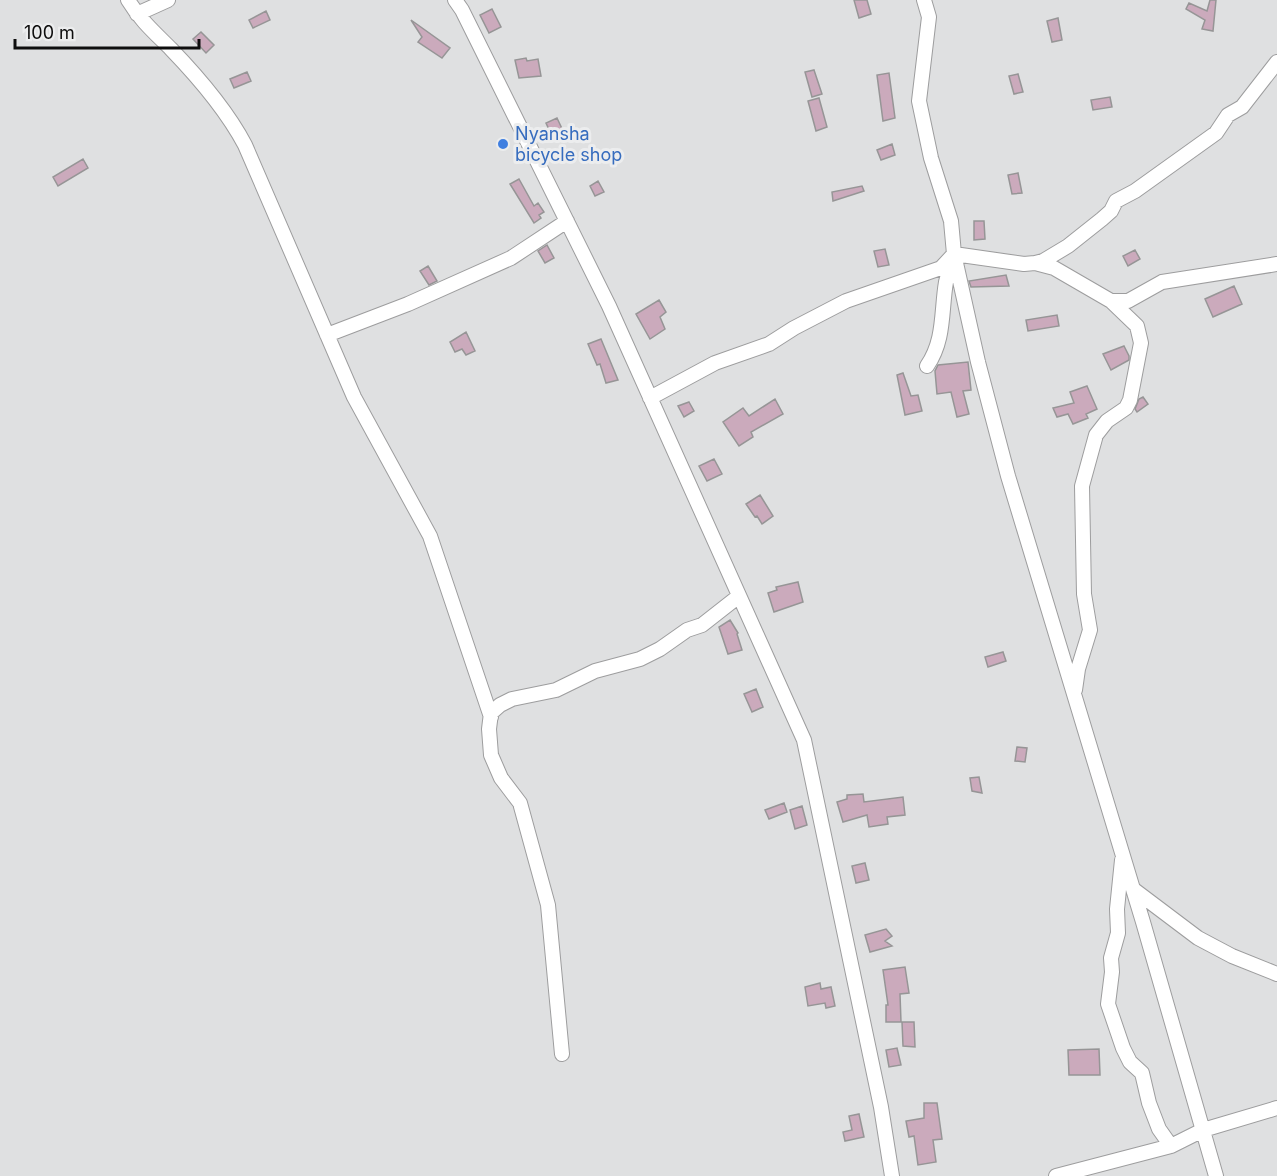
<svg xmlns="http://www.w3.org/2000/svg" width="1277" height="1176" font-family="Inter,sans-serif">
<rect width="100%" height="100%" fill="#dfe0e1"/>
<!-- building -->
<path fill="#cbaabc" stroke="#969596" stroke-width="1.5" d="M854 0H867L871 14 859 18Z
M1210 0H1216L1213 31 1202 29 1205 20 1186 9 1189 3 1207 11Z
M492 9 501 27 489 33 480 15Z
M266 11 270 20 253 28 249 20Z
M1058 18 1062 40 1052 42 1047 21Z
M411 20 450 48 442 58 418 42 422 37Z
M201 32 214 45 206 53 193 39Z
M526 58 527 61 538 59 541 76 519 78 515 60Z
M814 70 822 94 812 97 805 72Z
M247 72 251 81 234 88 230 79Z
M889 73 895 118 883 121 877 75Z
M1018 74 1023 92 1014 94 1009 76Z
M1110 97 1112 107 1093 110 1091 100Z
M819 98 827 127 816 131 808 101Z
M557 118 564 133 553 138 546 123Z
M892 144 895 155 881 160 877 150Z
M83 159 88 168 58 186 53 177Z
M1018 173 1022 193 1012 194 1008 175Z
M519 179 534 206 538 203 544 212 539 215 541 218 534 223 510 184Z
M598 181 604 192 595 196 590 186Z
M862 186 864 191 833 201 832 192Z
M974 221H984L985 239 974 240Z
M547 245 554 258 545 263 538 251Z
M885 249 889 265 878 267 874 251Z
M1135 250 1140 259 1128 266 1123 256Z
M428 266 437 281 429 285 420 271Z
M1006 275 1009 286 971 287 969 281Z
M1234 286 1242 304 1213 317 1205 299Z
M659 300 666 312 660 317 665 329 650 339 636 314Z
M1057 315 1059 326 1028 331 1026 320Z
M466 332 475 351 466 355 462 349 455 352 450 342Z
M601 339 618 380 606 383 600 364 597 365 588 344Z
M1124 346 1129 356V360L1111 370 1103 354Z
M968 362 971 390 963 391 969 414 957 417 951 392 937 394 935 371 938 365Z
M903 373 911 396 918 395 922 411 905 415 897 375Z
M1087 386 1097 409 1086 414 1088 418 1073 424 1068 414 1057 417 1053 408 1074 403 1070 392Z
M1143 397 1148 404 1137 412 1135 409 1139 399Z
M775 399 783 414 751 432 753 437 739 446 723 422 743 408 749 416Z
M689 402 694 411 684 417 678 406Z
M714 459 722 474 707 481 699 466Z
M760 495 773 516 762 524 757 516 755 517 746 504Z
M798 582 803 602 774 612 768 593 777 590 776 587Z
M730 620 738 633 737 634 742 650 728 654 719 627Z
M1003 652 1006 661 988 667 985 657Z
M756 689 763 707 752 712 744 694Z
M1017 747 1027 748 1025 762 1015 761Z
M979 777 982 793 972 791 970 778Z
M863 794 864 802 903 797 905 815 887 817 888 824 869 827 867 815 843 822 837 802 847 799V795Z
M784 803 787 812 769 819 765 810Z
M802 806 807 825 795 829 790 810Z
M865 863 869 880 856 883 852 866Z
M886 929 892 936 885 941 892 946 870 952 865 935Z
M905 967 909 993 900 994 901 1022H886V1005H888L883 970Z
M820 983 821 989 831 987 835 1006 826 1008 825 1003 808 1006 805 987Z
M902 1022H914L915 1047 903 1046Z
M897 1048 901 1065 889 1067 886 1050Z
M1099 1049 1100 1075H1069L1068 1050Z
M924 1103H937L942 1139 933 1140 936 1162 918 1165 914 1136 909 1137 906 1121 924 1118Z
M859 1114 864 1137 845 1141 843 1132 852 1130 849 1116Z"/>
<g fill="none" stroke-linecap="round" stroke-linejoin="round">
<defs>
<path id="minor" d="M128 0C140 20 155 33 171 49 199 78 226 109 245 145L354 397 430 536 491 717
M455 0 462 10 609 306 804 740 881 1107 892 1176
M924 0 929 17 919 101 931 158 951 221 954 254 978 362 1008 476 1143 922 1216 1176
M137 14 168 0
M954 254 1024 264 1035 263 1054 268 1111 301H1128L1162 282 1277 264
M1035 263 1043 261 1068 246 1102 219 1111 211 1116 201 1135 191 1216 133 1228 115 1242 107 1277 62
M327 335 408 304 511 258 567 221
M927 366C945 340 941 311 946 282 948 274 951 266 953 259
M650 398 715 363 769 344 794 328 846 301 941 268 954 254
M1075 690 1078 669 1090 630 1084 594 1082 486 1096 435 1107 421 1126 408 1130 400 1141 343 1137 326 1111 301
M1122 860 1117 909 1118 933 1111 958 1112 972 1108 1004 1123 1048 1130 1062 1142 1073 1149 1103 1159 1129 1171 1146
M1133 889 1198 938 1232 956 1277 974
M562 1054 548 905 520 803 501 778 491 755 489 729 491 713 500 705 512 699 556 690 595 671 640 659 660 649 687 630 702 625 739 596
M1056 1176 1171 1146 1203 1130 1277 1108"/>
</defs>
<!-- minor casing -->
<use href="#minor" stroke="#9d9d9e" stroke-width="16"/>
<!-- minor -->
<use href="#minor" stroke="#fff" stroke-width="14"/>
</g>
<!-- markers -->
<circle fill="#3f7fe0" stroke="#ecedee" stroke-width="2" cx="503" cy="144" r="6"/>
<g text-anchor="middle" stroke-width="6" stroke-linejoin="round" paint-order="stroke">
<!-- shop labels -->
<g font-size="18" fill="#366cbe" stroke="#ecedee" text-anchor="start">
<text x="515" y="140">Nyansha<tspan x="515" dy="21">bicycle shop</tspan></text>
</g>
</g>
<!-- scale -->
<path d="M15 39v9h184v-9" fill="none" stroke="#0e0e0e" stroke-width="3"/>
<text x="24" y="39" font-size="18" fill="#0e0e0e" stroke="#ecedee" stroke-width="4.5" paint-order="stroke">100 m</text>
</svg>
